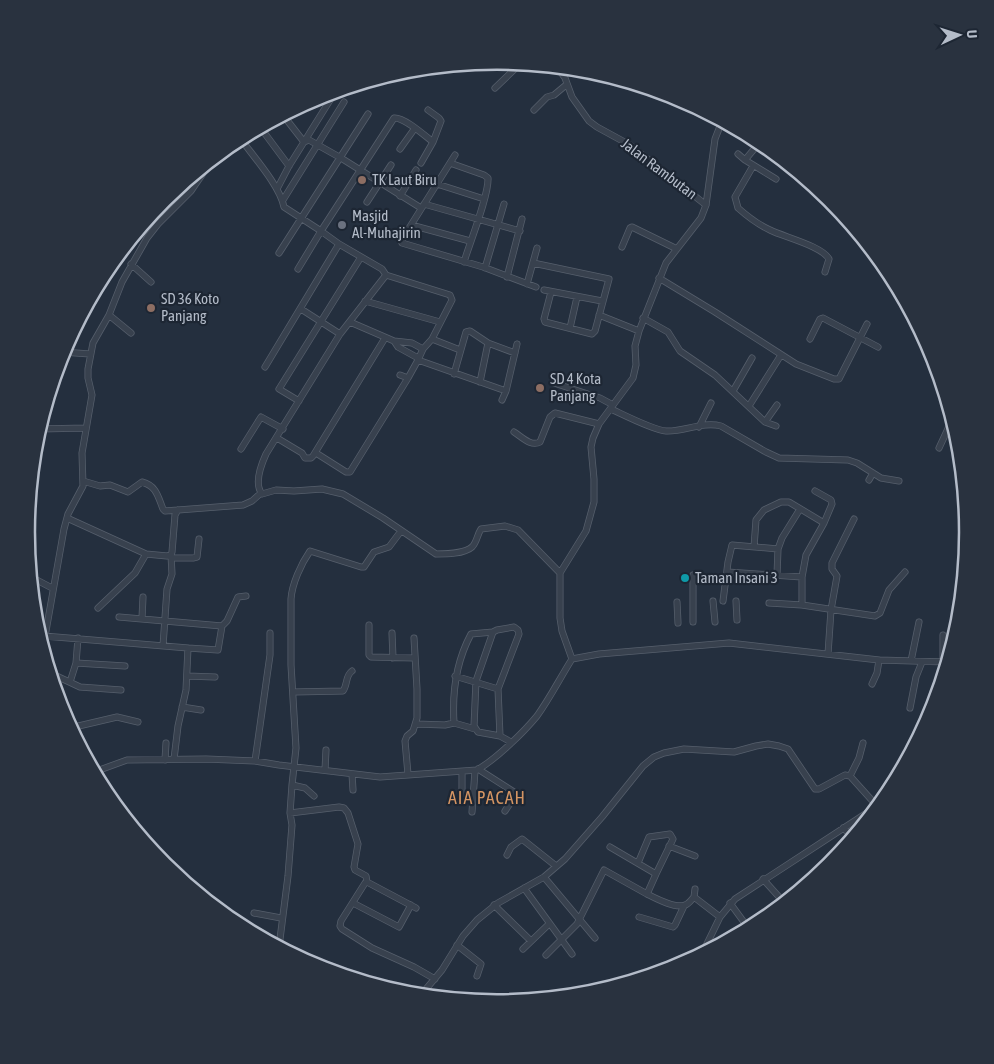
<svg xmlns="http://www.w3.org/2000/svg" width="994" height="1064" font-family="'Asap Condensed',sans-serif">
<rect width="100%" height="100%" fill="#242f3e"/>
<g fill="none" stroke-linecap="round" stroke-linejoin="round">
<defs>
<path id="minor" d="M557 67 565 78 572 97 589 121 597 127 630 145 706 205
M495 88 520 64
M428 110 439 118 441 121 433 142
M534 110 547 97 554 95 566 85
M283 115 304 142 309 140 341 158 421 208
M285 118 292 111
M260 127 289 166
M240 138C253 156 280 186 284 207L321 231 298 269
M400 149 415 128
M738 154 745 160 760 142
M455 155 401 241 402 243 483 267 536 287
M745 160 776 179
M421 163 433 142C424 135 404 117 394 118L321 231 339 244 382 269 386 275 450 295 452 300 432 339 423 349 418 360 506 391
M450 163 484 175 488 178C489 195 470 242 464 262
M753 166 735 197 738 208C747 216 759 225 770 230 784 237 822 246 829 259L825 272
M437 184 484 199
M277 189 289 166 332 97 330 93
M400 196 416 170
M283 200 344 102
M367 202 391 165
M424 204 520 231
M411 225 470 241
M622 247 630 228 632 227 677 249
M279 253 368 114
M533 263 609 279 595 331 592 334 545 322 544 319 551 292
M131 264 151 282
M485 268 504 204
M386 275 340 334 266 454C261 465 254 484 262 494L276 490 294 491 322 489 343 494 383 518 436 554C446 554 464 554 472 547 477 542 477 535 481 529L505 526 518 530 560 573
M507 277 522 219
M659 278 715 312 796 364 834 379H839L867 324
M527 284 537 248
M544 290 602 301
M365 301 440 322
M301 309 340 334
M109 315 131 333
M599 315 639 331
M643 318 668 332 680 351 715 375 765 422 776 426
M350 322 394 341 398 347 418 358
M570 328 577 297
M432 339 460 350
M810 339 820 319 823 318 878 347
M394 341 412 343 423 349
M62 352 90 354
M265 367 339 244
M454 374 466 332 470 331 488 343
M400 375 408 378 418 360
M480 382 488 343 515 353
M554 383 600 398 613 405
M733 391 752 358
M502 400 506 391 517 344
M299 401 279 389 361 257
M749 406 781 355
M611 409C624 415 653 430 666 431 684 432 703 421 721 426L766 452 779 458 848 460 857 463 881 478 899 481
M765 422 777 405
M699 427 711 403
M39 429 86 428
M514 432C522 437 531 447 540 442L550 417 555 413 599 424
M277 438 302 453 305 458H311L313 456 385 338
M939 448 952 420 951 417 948 415 950 412
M241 449 261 417 283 429
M316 453 346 472H350L408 378
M869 480 873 473
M83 481 100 486 110 485 128 492 142 482C157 486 158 497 163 509L165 511 243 505 252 501 261 493
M67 518 146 554 167 556 171 555 172 552 175 515 178 510
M754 547 756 520 764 510 781 502H789L824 523
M171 558H193L197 557 199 539
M727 572 802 577V605L875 616 880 613 889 590 905 572
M777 575 778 549 782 538 800 509
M31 577 52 588
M802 577 806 555 824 523 832 504 831 500 815 491
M713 601 715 622
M723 601 728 562 732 545 778 549
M736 601 737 620
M677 602 678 623
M769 603 802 605
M98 608 135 573 146 554
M119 617 222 626 227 621 238 597 246 596
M142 618 143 597
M693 622V575
M369 625V655L371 657 415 658
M493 632 476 681 474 726 478 732 500 736 511 742
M392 633 393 658
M943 635V662
M44 636 188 648 186 690 178 726 174 759
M163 646 167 589 172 574 171 555
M43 648 64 529 68 514 83 486 82 453 92 395 88 378V369L93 343 109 315 122 282 147 238 158 224 191 191 212 160
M188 648 218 650 222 626
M828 654 831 610 837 576 832 569V563L854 519
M572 659 562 631 560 618V573L586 531 594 502V479L591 447 593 438 599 424 633 378 636 365 635 346 639 331 666 263 701 218 706 205 715 139 722 121
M911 661 919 622
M76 663 125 666
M50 673 80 687 121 690
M187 676 215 677
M455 676 498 689 500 736
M70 682 76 663 78 638
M872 684 877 673 879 660
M293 692 343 691C348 684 345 676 352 671
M182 707 201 710
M910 708 916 677 922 662
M454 723C452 692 456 662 471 634L493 632 497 630 514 627 518 630 519 634 498 689
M416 724 445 725 454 723 475 729
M70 728 117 717 138 722
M165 760 166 743
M255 761 270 655V633
M478 769 514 792 515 796 505 811
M325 770 326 750
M94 772 127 760 206 759 255 761 279 765 380 777 477 770C496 759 523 733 537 716 550 698 560 678 572 659L599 654 729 643 879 660 947 662
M462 772V794
M352 774 353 790
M408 774 405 741 407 736 413 731 417 718V689L414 638
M850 776 859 758 863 743
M292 785 305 788 314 796
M472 812 475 771
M290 813 339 807 344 808 348 813 358 844 354 867 355 870 366 876 367 882
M843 828 853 837
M669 846 695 856
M507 855 511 847 522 839 556 866
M638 863 649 837 670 834 673 839 656 874
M544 877 595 938
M763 879 780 898 782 905
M524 888 572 954
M647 894C655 898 675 909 685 905 689 904 691 900 694 897L720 917
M694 897 695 889
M353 903 399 927 411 905
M730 903 749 929
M494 905 531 941
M416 908 367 882 365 883 341 921 340 926 342 929 372 948 414 967 435 979
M254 913 281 918
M639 917 673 927 675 925 684 906
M457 945 481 964 477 976
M279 947 288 876 292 825 290 813 292 785 296 748 291 665V599C292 584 301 564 310 551L361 567H364L374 552 389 547 401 531
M523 949 549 924
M702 954 720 917 735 899 879 805
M546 955 577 924 604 870 647 894 656 874 610 847
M421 995 442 970 463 936 477 920 498 903 544 877 565 859 602 817 643 766 654 757 664 753 684 749 734 752 756 746 768 744 779 746 788 749 815 789H819L845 775 850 776 877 806"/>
</defs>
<!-- minor casing -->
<use href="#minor" stroke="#565f6c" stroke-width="7"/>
<!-- minor -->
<use href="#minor" stroke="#38414e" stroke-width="5.5"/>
</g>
<!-- markers -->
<g fill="#8d6e63" stroke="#1d2633" stroke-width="2">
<circle cx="362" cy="180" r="5"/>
<circle cx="151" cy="308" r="5"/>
<circle cx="540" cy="388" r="5"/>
</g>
<circle fill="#6b7280" stroke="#1d2633" stroke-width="2" cx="342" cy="225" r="5"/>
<circle fill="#0f9aa8" stroke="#1d2633" stroke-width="2" cx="685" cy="578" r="5"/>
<g text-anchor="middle" stroke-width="4.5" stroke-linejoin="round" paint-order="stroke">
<!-- street labels -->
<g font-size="15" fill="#b4bcc9" stroke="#1d2633">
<text transform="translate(659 169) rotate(37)" y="5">Jalan Rambutan</text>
</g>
<!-- poi labels -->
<g font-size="15" fill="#b4bcc9" stroke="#1d2633" text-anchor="start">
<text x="372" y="185">TK Laut Biru</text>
<text x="352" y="221">Masjid<tspan x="352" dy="17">Al-Muhajirin</tspan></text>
<text x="161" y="304">SD 36 Koto<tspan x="161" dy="17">Panjang</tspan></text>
<text x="550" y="384">SD 4 Kota<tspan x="550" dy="17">Panjang</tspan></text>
<text x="695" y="583">Taman Insani 3</text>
</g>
<!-- quarter labels -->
<g font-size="18" letter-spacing="1" fill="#d59563" stroke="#1d2633">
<text x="487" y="804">AIA PACAH</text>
</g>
</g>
<!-- crop -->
<path d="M0 0H994V1064H0ZM35 532a462 462 0 1 1 924 0a462 462 0 1 1-924 0Z" fill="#29323f" fill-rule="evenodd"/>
<path fill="none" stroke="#b4bcc9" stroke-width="2.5" d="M35 532a462 462 0 1 1 924 0a462 462 0 1 1-924 0Z"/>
<!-- north arrow -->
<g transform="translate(959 35) rotate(86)" stroke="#1d2633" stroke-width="4" paint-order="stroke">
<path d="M0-4L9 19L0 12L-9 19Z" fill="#b4bcc9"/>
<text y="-8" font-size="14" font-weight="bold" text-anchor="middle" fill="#b4bcc9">U</text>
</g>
</svg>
